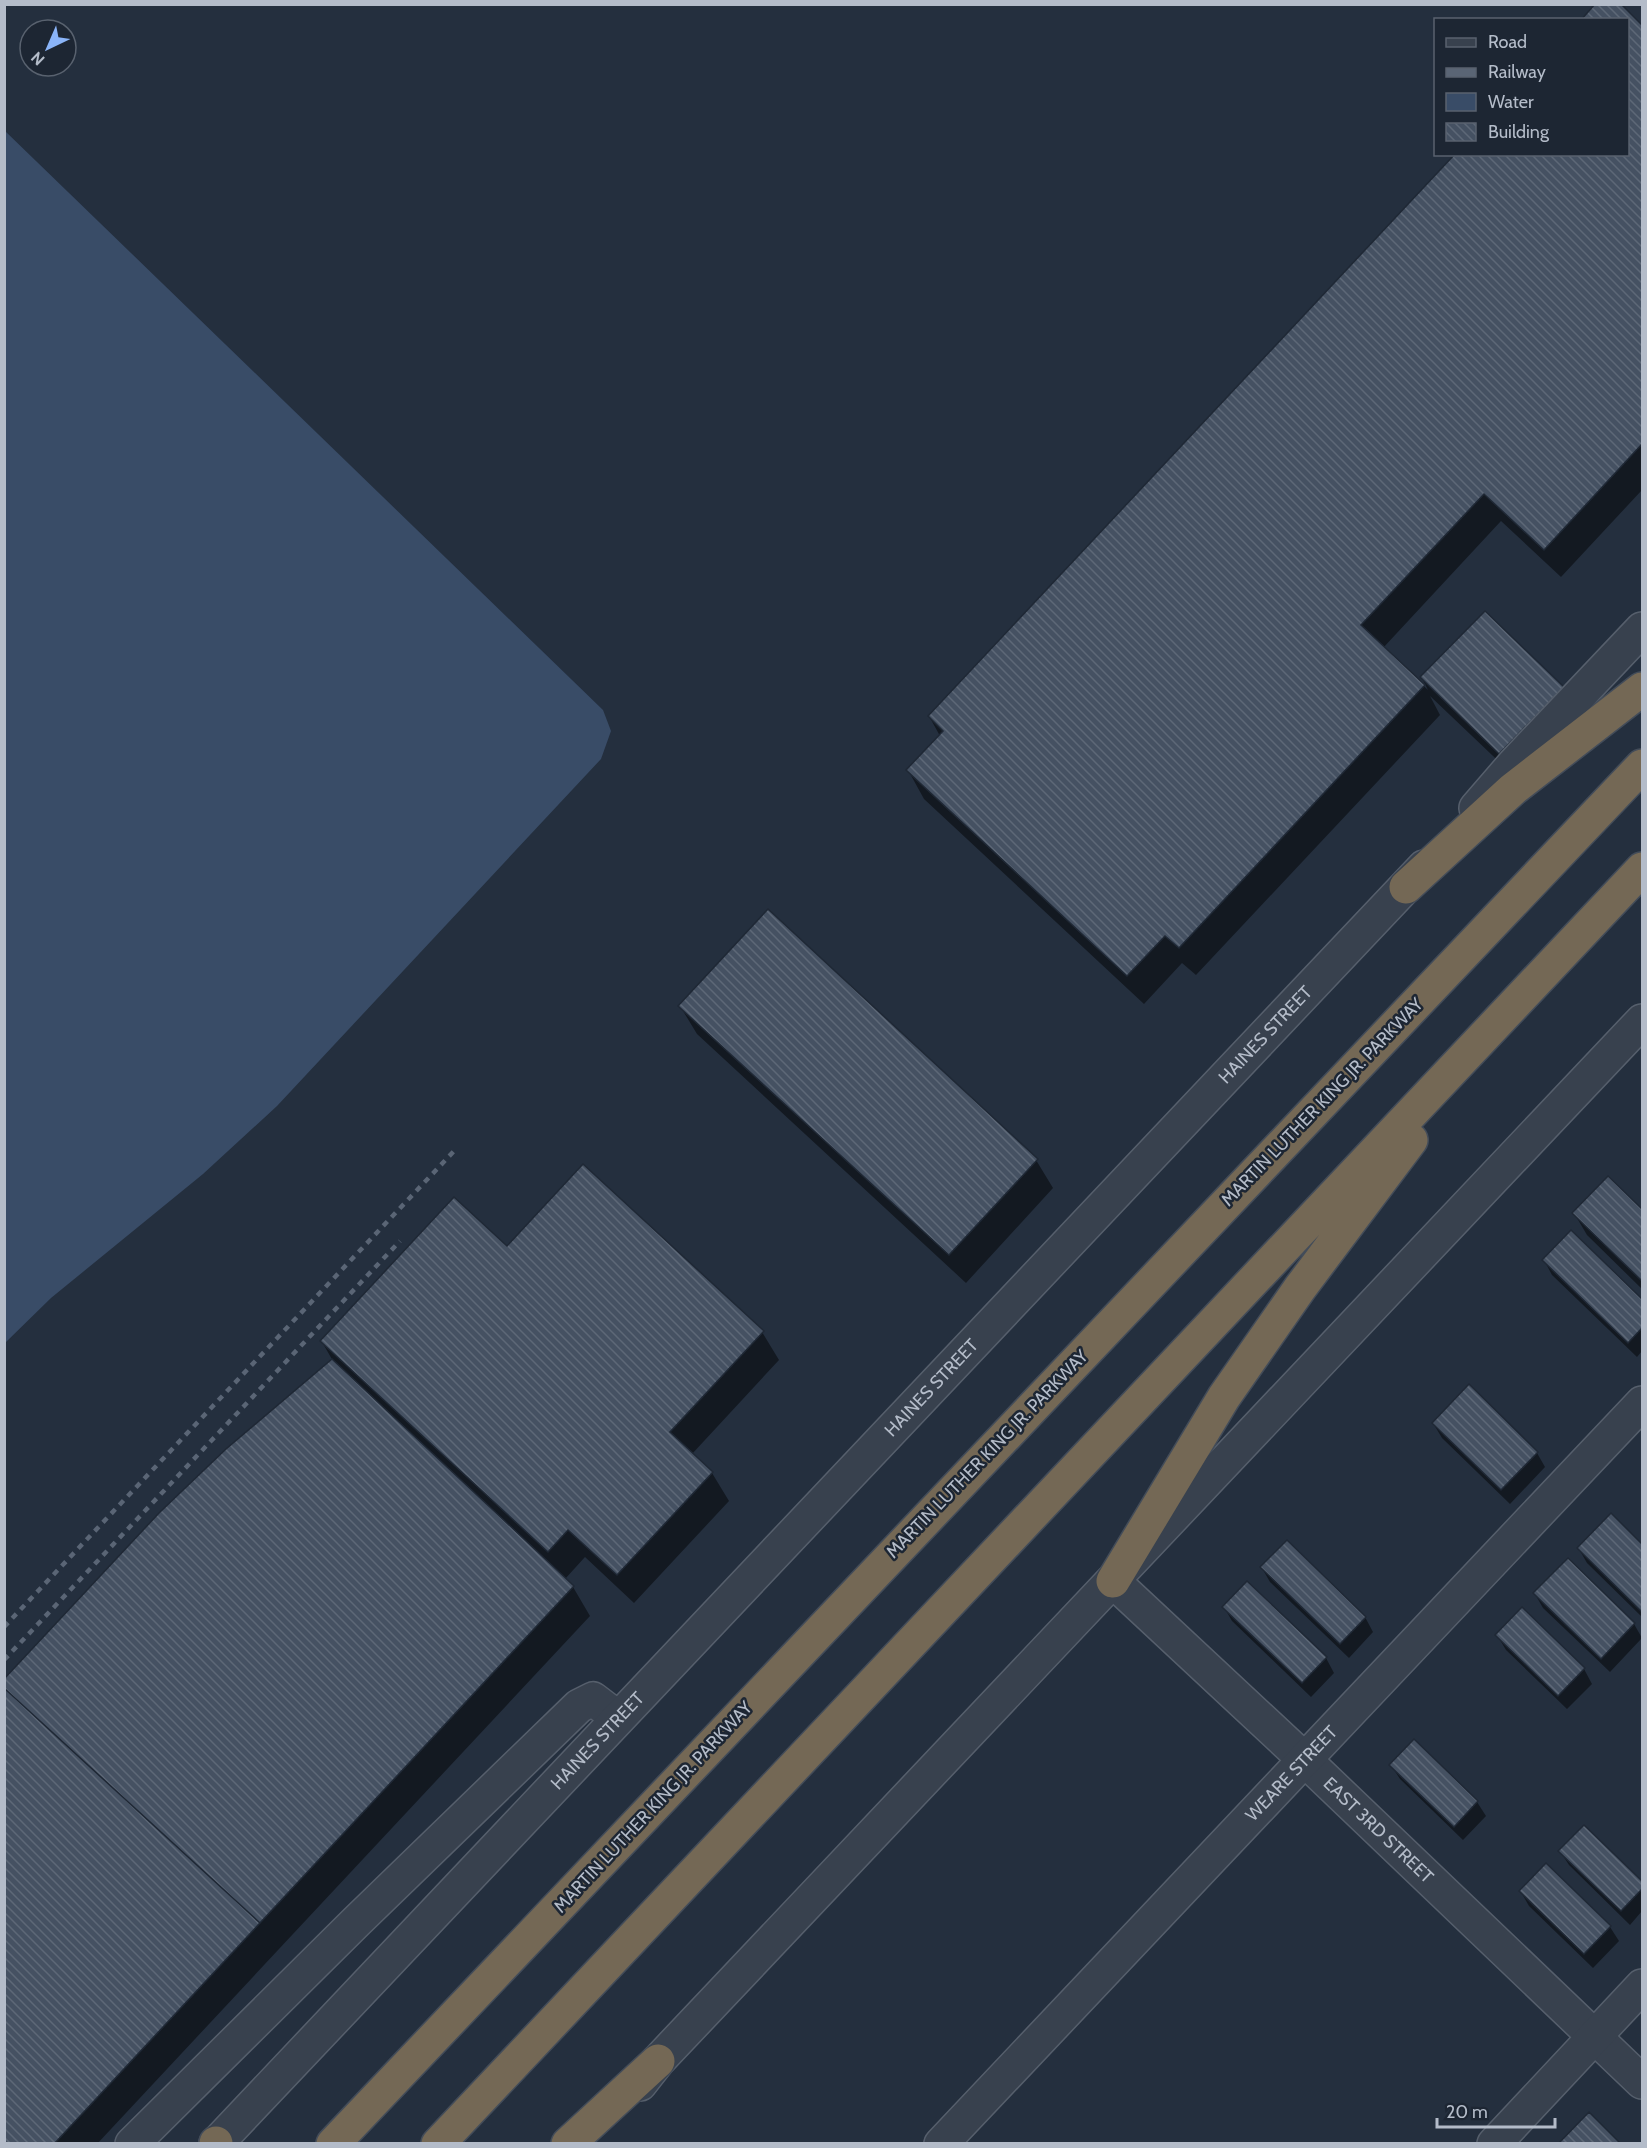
<svg xmlns="http://www.w3.org/2000/svg" width="1647" height="2148" font-family="Cabin,sans-serif">
<defs>
<pattern id="building-back-hatch" width="6" height="6" patternUnits="userSpaceOnUse" patternTransform="scale(1.5)"><rect width="6" height="6" fill="#455162"/><path d="M-1 5l2 2M0 0l6 6M5-1l2 2" fill="none" stroke="#5d6877"/></pattern>
</defs>
<rect width="100%" height="100%" fill="#242f3e"/>
<!-- water -->
<path fill="#394c67" d="M5 131 603 710 611 731 601 759 277 1106 203 1174 51 1298 5 1343Z"/>
<!-- shadow -->
<path fill="#0007" d="M1618 4 1642 27V490L1561 577 1501 521 1383 648 1428 690 1422 678 1563 688 1575 710 1513 775 1430 696 1440 715 1196 975 1182 963 1144 1004 924 799 908 770 940 736 929 716 1628 154V20Z
M680 1006 1036 1160 1053 1188 966 1283 697 1034Z
M1608 1178 1642 1211V1289L1587 1235 1574 1213Z
M1571 1232 1642 1301V1351L1637 1357 1552 1275 1544 1260Z
M507 1248 762 1332 779 1360 692 1454 712 1473 729 1501 634 1603 585 1557 565 1579 573 1587 590 1616 97 2144H4L333 1361 322 1342Z
M1433 1423 1537 1453 1545 1467 1510 1504 1442 1438Z
M1611 1515 1642 1546V1617L1587 1563 1579 1549Z
M1262 1568 1365 1617 1373 1632 1349 1658 1270 1582Z
M1535 1594 1634 1624 1642 1638 1610 1672 1543 1608Z
M1224 1607 1326 1658 1334 1673 1311 1697 1232 1621Z
M1497 1635 1584 1669 1592 1684 1567 1709 1506 1650Z
M1391 1765 1477 1802 1486 1816 1463 1840 1400 1779Z
M1584 1827 1642 1884V1911L1630 1925 1569 1865 1560 1851Z
M1521 1892 1610 1927 1619 1941 1593 1968 1529 1906Z"/>
<!-- building -->
<path fill="url(#building-back-hatch)" stroke="#1f2835" stroke-width="1.5" d="M1595 4H1621L1642 25V444L1544 550 1484 494 1361 625 1425 685 1179 948 1165 936 1127 976 906 770 943 731 928 716 1455 154H1628V20H1581Z
M1485 611 1564 687 1499 754 1420 677Z
M768 909 1038 1159 949 1255 678 1006Z
M583 1164 764 1331 670 1432 713 1472 617 1575 568 1530 548 1552 320 1341 454 1197 507 1246Z
M1608 1176 1642 1209V1281L1572 1213Z
M1571 1230 1642 1299V1328L1628 1343 1542 1260Z
M332 1359 574 1586 54 2144H4V1679L159 1513 226 1449Z
M1469 1384 1538 1452 1501 1490 1432 1423Z
M1611 1513 1642 1544V1612L1577 1548Z
M1287 1540 1366 1617 1340 1644 1260 1567Z
M1568 1558 1635 1623 1601 1659 1533 1593Z
M1247 1581 1327 1657 1302 1683 1222 1607Z
M1522 1607 1585 1668 1558 1696 1495 1635Z
M4 1688 260 1923 54 2144H4Z
M1414 1739 1478 1801 1454 1827 1389 1765Z
M1584 1825 1642 1881V1889L1621 1911 1558 1851Z
M1546 1863 1611 1926 1584 1954 1519 1891Z
M1589 2112 1619 2142 1617 2144H1558Z"/>
<g fill="none" stroke-linecap="round" stroke-linejoin="round">
<defs>
<g id="minor">
<path d="M1476 808 1514 764 1642 629"/>
<path id="s1" d="M1113 1581 1305 1760 1642 2082"/>
<path d="M640 2084 658 2061 1642 1021"/>
<path d="M132 2144 356 1922 579 1706 593 1699 618 1718"/>
<path id="s2" d="M216 2144 1424 867"/>
<path id="s3" d="M941 2144 1642 1403"/>
<path d="M1494 2144 1642 1986"/>
</g>
<path id="highway" d="M1406 887 1513 789 1642 689
M1113 1581 1224 1397 1300 1288 1411 1140
M216 2144V2143
M333 2144 1642 766
M438 2144 1642 869
M568 2144 658 2061"/>
</defs>
<!-- minor casing -->
<use href="#minor" stroke="#565f6c" stroke-width="36"/>
<!-- highway casing -->
<use href="#highway" stroke="#434c59" stroke-width="36"/>
<!-- minor -->
<use href="#minor" stroke="#38414e" stroke-width="33"/>
<!-- highway -->
<use href="#highway" stroke="#746855" stroke-width="33"/>
<!-- rail -->
<path stroke="#5a6575" stroke-width="4.5" stroke-dasharray="6 6" stroke-linecap="butt" d="M4 1627 455 1150
M4 1660 400 1241"/>
</g>
<g text-anchor="middle" stroke-width="5" stroke-linejoin="round" paint-order="stroke">
<!-- street labels -->
<g font-size="18" fill="#b4bcc9" stroke="#1d2633">
<text dy="6" stroke="none"><textPath href="#s2" startOffset="1527">HAINES STREET</textPath></text>
<text transform="translate(1322 1102) rotate(-46)" y="6">MARTIN LUTHER KING JR. PARKWAY</text>
<text dy="6" stroke="none"><textPath href="#s2" startOffset="1041">HAINES STREET</textPath></text>
<text transform="translate(987 1454) rotate(-46)" y="6">MARTIN LUTHER KING JR. PARKWAY</text>
<text dy="6" stroke="none"><textPath href="#s2" startOffset="555">HAINES STREET</textPath></text>
<text dy="6" stroke="none"><textPath href="#s3" startOffset="510">WEARE STREET</textPath></text>
<text transform="translate(653 1807) rotate(-47)" y="6">MARTIN LUTHER KING JR. PARKWAY</text>
<text dy="6" stroke="none"><textPath href="#s1" startOffset="364">EAST 3RD STREET</textPath></text>
</g>
</g>
<!-- border -->
<rect width="1647" height="2148" fill="none" stroke="#b4bcc9" stroke-width="12"/>
<!-- legend -->
<rect x="1434" y="18" width="195" height="138" fill="#1d2633" stroke="#59626f" stroke-width="1.5"/>
<rect x="1446" y="38" width="30" height="9" fill="#38414e" stroke="#59626f" stroke-width="1.5"/>
<text x="1488" y="48" font-size="18" fill="#b4bcc9">Road</text>
<rect x="1446" y="68" width="30" height="9" fill="#5a6575" stroke="#59626f" stroke-width="1.5"/>
<text x="1488" y="78" font-size="18" fill="#b4bcc9">Railway</text>
<rect x="1446" y="93" width="30" height="18" fill="#394c67" stroke="#59626f" stroke-width="1.5"/>
<text x="1488" y="108" font-size="18" fill="#b4bcc9">Water</text>
<rect x="1446" y="123" width="30" height="18" fill="url(#building-back-hatch)" stroke="#59626f" stroke-width="1.5"/>
<text x="1488" y="138" font-size="18" fill="#b4bcc9">Building</text>
<!-- north arrow -->
<g transform="translate(48 48) rotate(224)"><circle r="28" fill="#1d2633" stroke="#59626f" stroke-width="1.5"/>
<path d="M0-4.5L10 22L0 15L-10 22Z" fill="#8ab4f8"/>
<text y="-9" font-size="16" font-weight="bold" text-anchor="middle" fill="#b4bcc9">N</text>
</g>
<!-- scale -->
<path d="M1437 2118v9h118v-9" fill="none" stroke="#b4bcc9" stroke-width="3"/>
<text x="1446" y="2118" font-size="18" fill="#b4bcc9" stroke="#1d2633" stroke-width="4.5" paint-order="stroke">20 m</text>
</svg>
